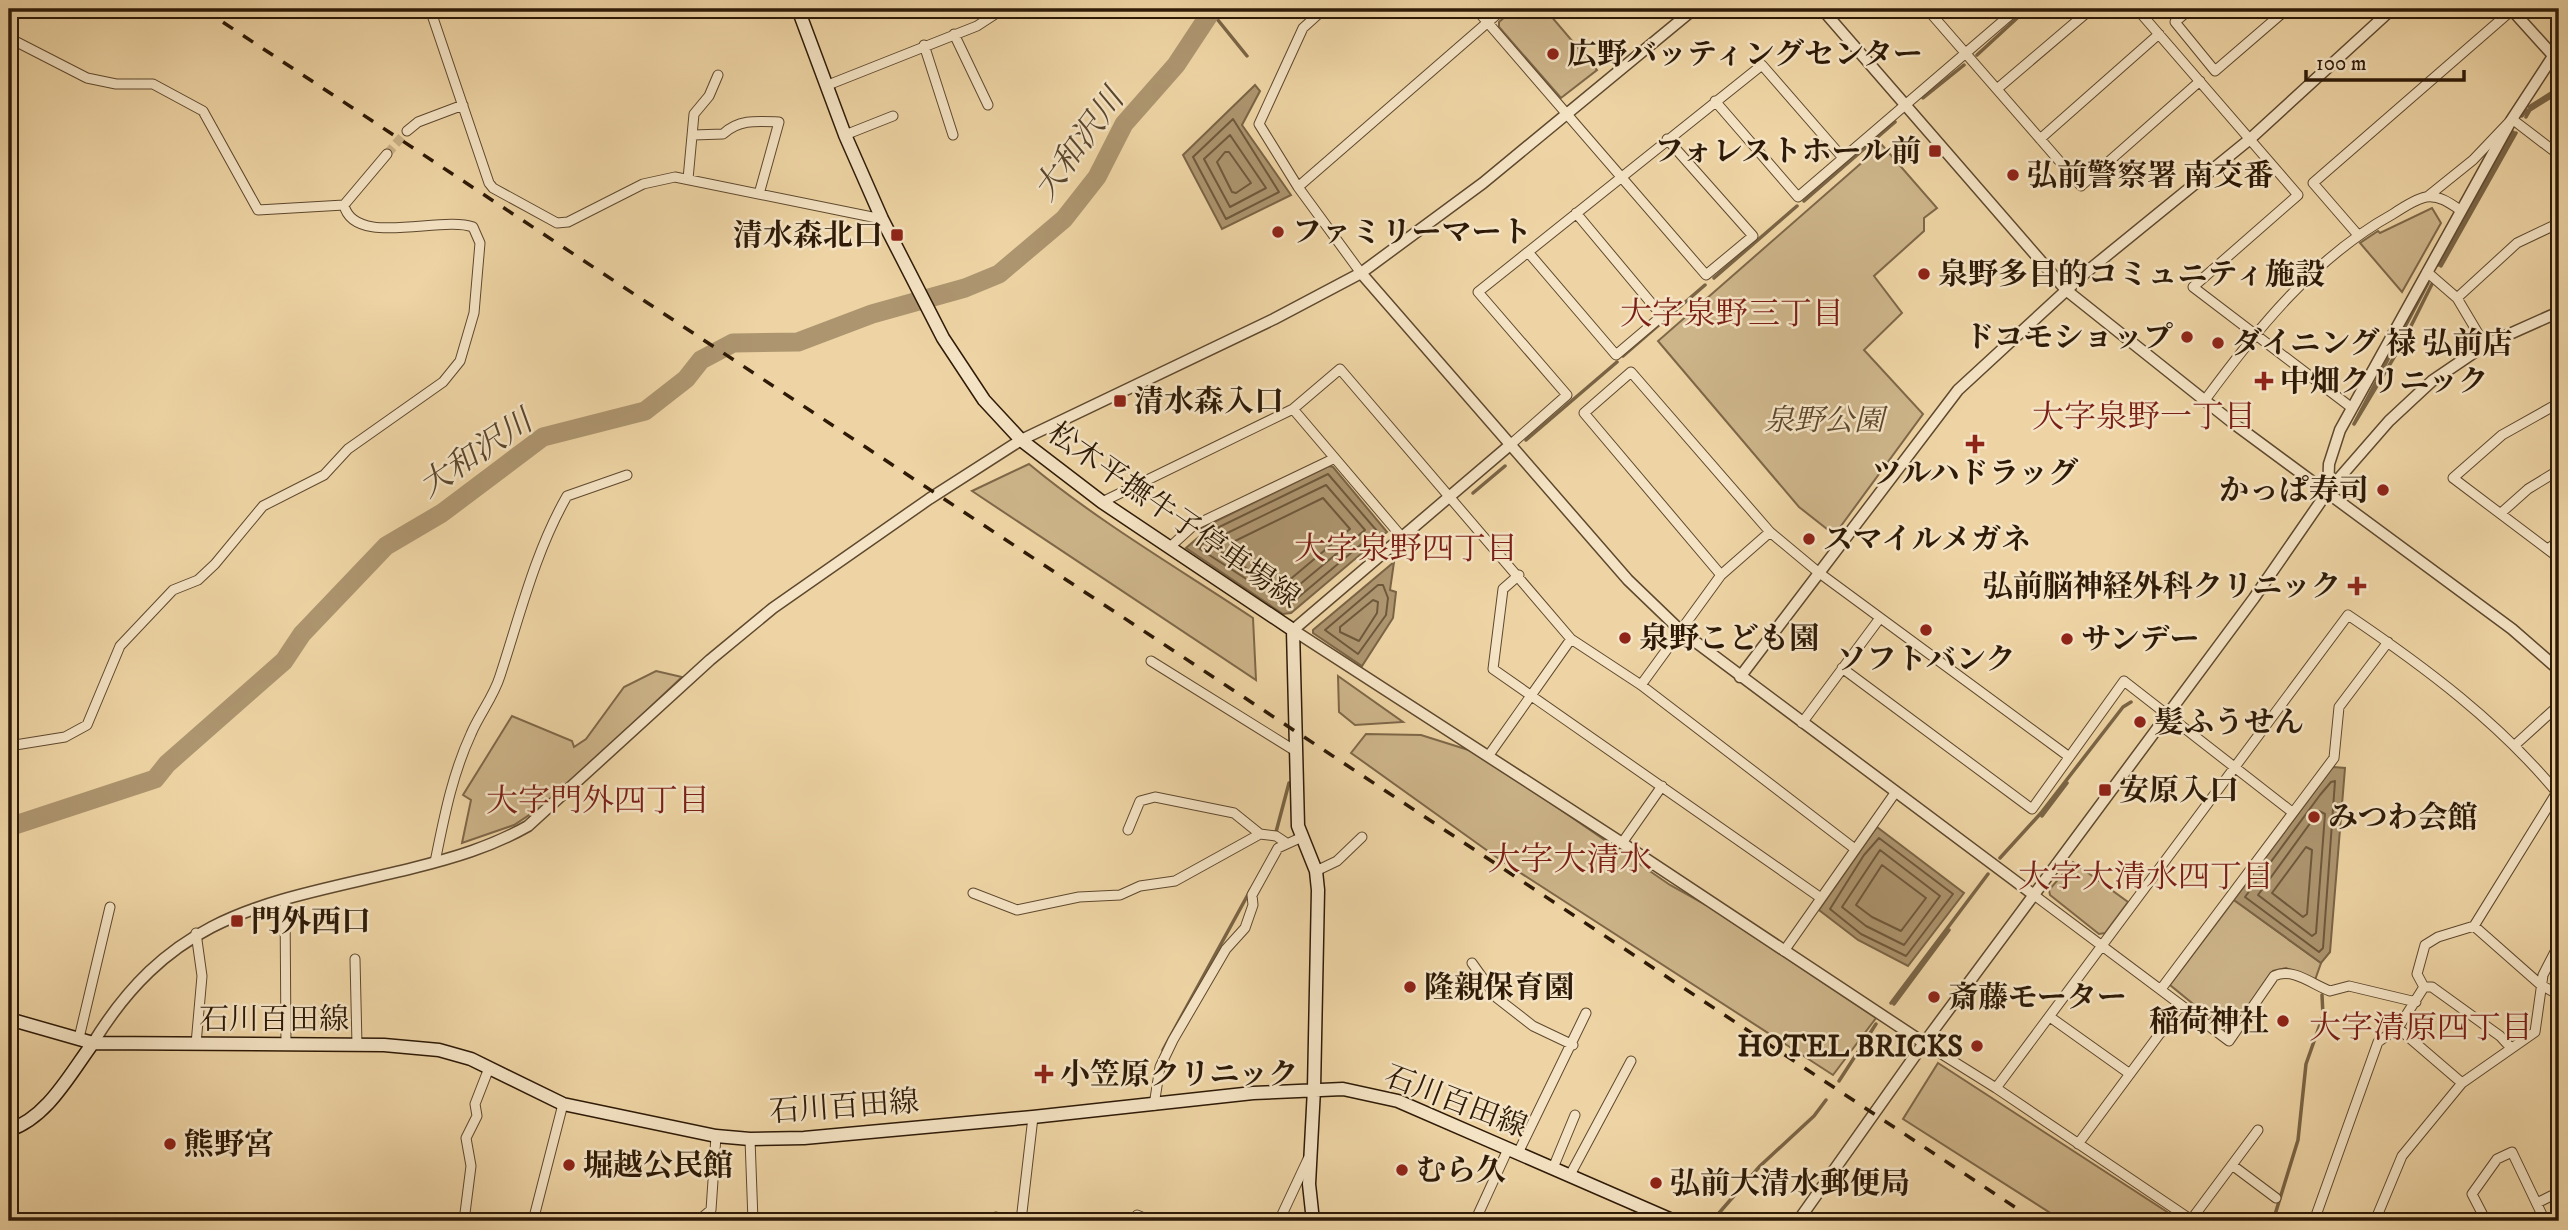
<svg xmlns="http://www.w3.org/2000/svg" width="2568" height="1230" font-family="'IM FELL DW Pica','Noto Serif JP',serif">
<rect width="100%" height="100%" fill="#eed4a4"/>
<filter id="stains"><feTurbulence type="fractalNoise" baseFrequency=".00286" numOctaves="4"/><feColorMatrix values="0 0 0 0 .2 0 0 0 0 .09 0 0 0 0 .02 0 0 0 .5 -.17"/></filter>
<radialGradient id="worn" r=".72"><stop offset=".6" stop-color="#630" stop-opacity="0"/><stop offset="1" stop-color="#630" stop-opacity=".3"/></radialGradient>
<!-- green -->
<path fill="#cdb489" stroke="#7e6748" stroke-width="2" d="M1514 9H1545L1597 70 1561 98 1499 27V22Z
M1882 145 1937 208 1924 218V231L1874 276 1902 313 1864 350 1923 414 1838 530 1827 529 1799 507 1658 341Z
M2432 208 2441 223 2402 292 2360 243 2378 231 2380 233Z
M1029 464C1099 522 1178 568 1253 618L1256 680 972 491Z
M656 671 682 677 553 799 514 825 462 843 471 800 463 795 512 716 572 741 574 747 586 739 624 687Z
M1338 676 1403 722 1355 725 1339 712Z
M1366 734 1421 735 1478 753 1670 885 1708 906 1876 1018 1833 1075 1499 859 1351 753Z
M2073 862 2128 902 2105 933 2099 934 2050 895 2049 890Z
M2234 900 2321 963 2315 980 2286 968 2273 971 2232 1029 2225 1030 2170 985Z
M1938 1063 2181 1221H2063L1903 1119Z"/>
<!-- water -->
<path fill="#ad956f" stroke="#7a6445" stroke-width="2" d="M1255 85 1260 91 1242 125 1291 195 1222 229 1183 155Z
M1329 466 1333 467 1387 532 1291 613 1283 614 1186 548 1201 535 1198 530Z
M1394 562 1390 590 1396 592 1393 618 1362 666 1313 633V630Z
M2333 767 2345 768 2330 952 2321 963 2234 900Z
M1877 827 1964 893 1908 966 1858 940 1819 910Z"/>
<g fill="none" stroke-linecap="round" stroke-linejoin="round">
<!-- shore -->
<path stroke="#6e583b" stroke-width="2" d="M1233 119 1279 192 1226 219 1193 157Z
M1230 135 1266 188 1230 207 1204 159Z
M1225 152H1229L1251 183 1236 193 1232 192 1217 162Z
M1328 474 1377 531 1288 606 1200 549 1209 532Z
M1326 485 1365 530 1287 595 1214 547 1217 538Z
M1323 498 1350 529 1287 582 1231 547 1233 542Z
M1378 585H1383L1388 598 1386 615 1358 654 1325 630Z
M1373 600 1378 602 1377 613 1359 641 1340 632V627Z
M2335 781 2323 948 2319 952 2245 897 2320 795 2331 782Z
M2319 811 2325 814 2316 933 2312 936 2258 895Z
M1879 838 1953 894 1906 956 1861 934 1830 909 1864 855Z
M2306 847 2312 850 2307 914 2303 917 2272 893Z
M1880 850 1940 896 1904 945 1866 926 1842 907Z
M1882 865 1926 898 1901 931 1872 917 1856 905Z"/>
<!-- stream -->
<path stroke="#7a6445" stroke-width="3.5" d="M1209 9 1247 56
M1977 55 2027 9
M1923 98 1964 65
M2529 107 2559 88
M2522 116 2527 110
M2526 117 2530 110 2559 92
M1804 201 1895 122
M2438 265 2513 132
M2441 266 2516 133
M1714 278 1797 206
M1623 356 1705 285
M2354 424 2402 344 2432 284
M2354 424 2428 283
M1526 440 1617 362
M1473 493 1505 466
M2042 816 2067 783
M1276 832 1289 783
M2000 858 2041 813 2123 707 2131 702
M1891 1003 1988 874
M1894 1004 1949 930
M1163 1050 1251 889
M1839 1081 1876 1024
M1712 1221 1760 1166 1814 1116 1826 1100
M2273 1221 2298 1140 2306 1064 2323 1016 2322 995"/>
<!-- river -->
<path stroke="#ad956f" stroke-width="19" d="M9 827 155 779 167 764 284 661 302 634 386 546 442 513 543 437 645 411 686 379 701 360 733 343 798 342 872 314 965 288 999 274 1064 219 1097 177 1124 124 1176 65 1213 9"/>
<!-- minor-tunnel -->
<path stroke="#c8af85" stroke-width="9" stroke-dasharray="9 4.5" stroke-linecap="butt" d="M387 154 407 131"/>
<defs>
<path id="minor" d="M430 9 489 183 493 188 557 223 568 222 643 184 675 177 882 219
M1324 9 1303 28 1259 124 1298 187 1361 273
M1476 9 1706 275 1753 236 1667 139
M1927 9 2081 186 2200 81
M2137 9 2298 195 2193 287 2352 408
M2190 9 2175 22 2215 71 2287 9
M954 34 988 105
M9 38 87 78 116 84H153L203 111 258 210 344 205 387 154
M924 45 953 135
M828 85 977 26 1003 9
M1997 89 2091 9
M1715 101 1798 197 2017 9
M407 131 418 122 463 105
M693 135 723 134C739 119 757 121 779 122L759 194
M845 135 893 116
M2040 139 2159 34
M688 179 694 114 709 96 718 75
M1298 187 1503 9
M2427 197 2473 160 2512 119 2559 155
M2358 235 2313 183 2512 10
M1528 252 1616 355 1662 316 1576 213
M2427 272 2457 298 2485 345
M2457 298 2517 243 2559 223
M2205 400C2257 329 2315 257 2393 214 2402 208 2416 199 2426 197 2439 195 2450 203 2460 210
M2559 403 2502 435 2453 478 2559 558
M1293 409 1401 536
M1510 445 1567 395 1478 292 1762 65 1843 158
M1102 502 1293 409 1340 369 1571 639 1641 685 1855 849
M2501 513 2528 489 2559 470
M1171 546 1193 526 1333 459
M2548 549 2559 541
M1519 575 1503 589 1493 669 1821 898
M1721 575 1584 413 1631 372 1770 532 1818 572 2068 756
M1151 661 1297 752
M1842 668 2032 809 2124 681 2292 812
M1641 685 1721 575 1770 532
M1802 723 1880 618
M2515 745 2559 705
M9 746 65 737 87 725 120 646 173 590 198 580 215 564 263 506 324 475 348 449 443 382 460 361 474 313 480 243 473 227C442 215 354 248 344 205
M1489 755 1571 639
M1128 830 1140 801 1155 797 1234 813 1260 834
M1622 843 1662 786
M435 862C444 818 452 775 471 734 479 715 494 696 500 676 520 615 535 552 567 496L627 475
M1316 871 1337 861 1362 837
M973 893 1017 910 1079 897 1120 895 1140 886 1175 881 1260 834 1276 836 1285 842
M2034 895 2229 1041 2274 976C2293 967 2313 985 2330 991L2349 986 2416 1002
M285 900 286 1045
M2474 926 2541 985 2559 995
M196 933 202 976 196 1044
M1784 951 1895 793
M355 959 357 1045
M1472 963 1497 998 1533 1026 1573 1045
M2424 987H2432L2500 1036 2511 1048
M2161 989 2334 758 2339 707 2388 642
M2050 1017 2130 1074
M2398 1028 2462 1083
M79 1038 110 907
M1924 1043 1996 1088 2193 1221
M1996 1088 2348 615C2425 667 2500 723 2559 795
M1154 1105 1160 1067 1173 1040 1226 949 1245 928 1253 905 1252 895 1278 848 1300 838
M750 1139 753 1221
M2078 1144 2181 1005
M1518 1153 1586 1013
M2232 1165 2276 1198
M1553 1168 1575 1115
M1570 1175 1631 1061
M2537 1203 2559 1192
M1137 1215 1151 1221
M2191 1220 2258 1130
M464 1221 471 1166 466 1138 477 1116 475 1104 489 1068
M533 1221 563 1104
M698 1221 711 1210 716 1136
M990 1221 996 1217 1013 1221
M1021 1221 1033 1117
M1279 1221 1308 1159
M1475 1221 1508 1149
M2314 1221 2378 1042 2398 1028 2424 987 2417 974 2425 945 2438 937 2474 926 2557 792
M2375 1221 2402 1156 2462 1083 2535 1032 2543 975 2559 944
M2486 1221 2472 1194 2497 1159 2512 1152 2545 1221"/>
<path id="tertiary" d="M1822 9 2066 290 2233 423 2512 629 2559 670
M2511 9 2559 62
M1361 273 1628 580 1681 631 2034 895
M1510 445 1293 630 1622 843 1924 1043
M2328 491 2329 464 2340 430 2512 119 2559 47
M1740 677 1958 390 2084 274 2250 139 2392 9
M93 1043C176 908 271 903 413 868 453 858 491 847 528 826L710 660 773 608 929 499 1021 440 1274 319 1361 273 1483 183 1694 9
M1798 1221 1924 1043 2254 598 2328 491 2389 421 2432 381 2485 345 2559 312"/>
<path id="secondary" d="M798 9 845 135 882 219 943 338 984 400 1021 440 1102 502 1293 630 1298 826 1316 871 1318 890 1314 1089 1309 1184 1313 1221
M9 1019 93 1043 384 1045 439 1050 471 1059 563 1104 716 1136 750 1139 804 1138 1033 1117 1253 1093 1343 1089 1398 1101 1674 1221
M9 1130C47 1118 70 1074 93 1043"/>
</defs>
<!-- minor casing -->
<use href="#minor" stroke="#5e482e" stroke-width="11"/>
<!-- tertiary casing -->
<use href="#tertiary" stroke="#5e482e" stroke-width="13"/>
<!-- secondary casing -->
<use href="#secondary" stroke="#2e1a07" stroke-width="15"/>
<!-- minor -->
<use href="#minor" stroke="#f4e3c4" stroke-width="9"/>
<!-- tertiary -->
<use href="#tertiary" stroke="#f4e3c4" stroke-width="10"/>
<!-- secondary -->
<use href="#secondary" stroke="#f4e3c4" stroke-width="12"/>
<!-- rail -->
<path stroke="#2e1a07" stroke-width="3.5" stroke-dasharray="12 12" stroke-linecap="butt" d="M203 9 2036 1221"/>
</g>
<!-- markers -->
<g fill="#8f2418" stroke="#f4e3c4" stroke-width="2.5">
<circle cx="1553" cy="54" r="7"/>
<rect x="1928" y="144" width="14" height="14" rx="3.5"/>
<circle cx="2013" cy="175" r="7"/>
<circle cx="1278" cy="232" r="7"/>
<rect x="890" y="228" width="14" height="14" rx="3.5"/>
<circle cx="1924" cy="274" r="7"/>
<circle cx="2187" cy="337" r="7"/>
<circle cx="2218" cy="343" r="7"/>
<path d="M2260.5 370.5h7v7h7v7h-7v7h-7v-7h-7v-7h7z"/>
<rect x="1113" y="394" width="14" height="14" rx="3.5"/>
<path d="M1971.5 433.5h7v7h7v7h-7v7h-7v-7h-7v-7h7z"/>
<circle cx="2383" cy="490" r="7"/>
<circle cx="1809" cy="539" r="7"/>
<path d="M2353.5 575.5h7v7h7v7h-7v7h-7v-7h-7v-7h7z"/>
<circle cx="1926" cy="630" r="7"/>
<circle cx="1625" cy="638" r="7"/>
<circle cx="2067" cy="639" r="7"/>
<circle cx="2140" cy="722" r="7"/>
<rect x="2098" y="783" width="14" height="14" rx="3.5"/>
<circle cx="2314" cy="817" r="7"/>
<rect x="230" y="914" width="14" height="14" rx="3.5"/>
<circle cx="1410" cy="987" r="7"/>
<circle cx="1934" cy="997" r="7"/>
<circle cx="2283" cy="1021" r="7"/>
<circle cx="1977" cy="1046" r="7"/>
<path d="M1040.5 1063.5h7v7h7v7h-7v7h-7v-7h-7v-7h7z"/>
<circle cx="170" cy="1144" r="7"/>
<circle cx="569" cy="1165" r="7"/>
<circle cx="1402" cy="1170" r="7"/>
<circle cx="1656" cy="1183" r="7"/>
</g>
<g text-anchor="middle" stroke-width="5" stroke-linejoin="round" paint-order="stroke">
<!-- poi labels -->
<g font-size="30" font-weight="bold" fill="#2e1a07" stroke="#f4e3c4" text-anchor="start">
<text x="1567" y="64">広野バッティングセンター</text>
<text x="1921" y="161" text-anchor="end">フォレストホール前</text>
<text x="2027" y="185">弘前警察署 南交番</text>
<text x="1292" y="242">ファミリーマート</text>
<text x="883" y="245" text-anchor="end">清水森北口</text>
<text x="1938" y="284">泉野多目的コミュニティ施設</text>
<text x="2173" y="347" text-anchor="end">ドコモショップ</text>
<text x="2232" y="353">ダイニング 禄 弘前店</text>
<text x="2280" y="391">中畑クリニック</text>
<text x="1134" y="411">清水森入口</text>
<text x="1975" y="483" text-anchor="middle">ツルハドラッグ</text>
<text x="2369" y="500" text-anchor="end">かっぱ寿司</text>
<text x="1823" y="549">スマイルメガネ</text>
<text x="2341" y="596" text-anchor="end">弘前脳神経外科クリニック</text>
<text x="1639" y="648">泉野こども園</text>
<text x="2081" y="649">サンデー</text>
<text x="1926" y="669" text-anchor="middle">ソフトバンク</text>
<text x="2154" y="732">髪ふうせん</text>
<text x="2119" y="800">安原入口</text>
<text x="2328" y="827">みつわ会館</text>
<text x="251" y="931">門外西口</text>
<text x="1424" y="997">隆親保育園</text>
<text x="1948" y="1007">斎藤モーター</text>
<text x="2269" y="1031" text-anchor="end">稲荷神社</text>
<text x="1963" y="1056" text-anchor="end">HOTEL BRICKS</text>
<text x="1060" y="1084">小笠原クリニック</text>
<text x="184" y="1154">熊野宮</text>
<text x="583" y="1175">堀越公民館</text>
<text x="1416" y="1180">むら久</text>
<text x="1670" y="1193">弘前大清水郵便局</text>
</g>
<!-- park labels -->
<g font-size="30" font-style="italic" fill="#5e482e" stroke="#f4e3c4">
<text x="1824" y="430">泉野公園</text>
</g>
<!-- street labels -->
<g font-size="30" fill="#2e1a07" stroke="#f4e3c4">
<text transform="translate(1174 515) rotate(35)" y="10">松木平撫牛子停車場線</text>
<text x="274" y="1029">石川百田線</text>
<text transform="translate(1456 1101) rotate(21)" y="10">石川百田線</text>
<text transform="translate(844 1106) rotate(-4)" y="10">石川百田線</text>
</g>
<!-- water labels -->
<g font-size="32" font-style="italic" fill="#5a452b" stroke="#f4e3c4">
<text transform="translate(1078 144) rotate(-54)" y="11">大和沢川</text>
<text transform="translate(475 453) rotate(-34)" y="11">大和沢川</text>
</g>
<!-- neighbourhood labels -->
<g font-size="32" fill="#7a1f14" stroke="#f4e3c4">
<text x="1732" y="324">大字泉野三丁目</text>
<text x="2144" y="427">大字泉野一丁目</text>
<text x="1406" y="559">大字泉野四丁目</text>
<text x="598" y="811">大字門外四丁目</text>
<text x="2146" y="887">大字大清水四丁目</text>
<text x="2421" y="1038">大字清原四丁目</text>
</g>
<!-- quarter labels -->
<g font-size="33" fill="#7a1f14" stroke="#f4e3c4">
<text x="1570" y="870">大字大清水</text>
</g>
</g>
<!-- margin -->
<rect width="2568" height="1230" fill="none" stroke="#eed4a4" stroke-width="35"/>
<rect x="10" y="10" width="2547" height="1209" fill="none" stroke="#2e1a07" stroke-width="3.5"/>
<rect x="18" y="18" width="2533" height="1195" fill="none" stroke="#2e1a07" stroke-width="2"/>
<!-- scale -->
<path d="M2306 70v10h158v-10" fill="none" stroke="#2e1a07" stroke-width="3.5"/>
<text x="2316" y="70" font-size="21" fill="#2e1a07" stroke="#f4e3c4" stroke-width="5" paint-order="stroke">100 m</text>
<rect width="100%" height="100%" filter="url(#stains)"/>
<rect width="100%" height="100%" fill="url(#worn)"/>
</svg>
